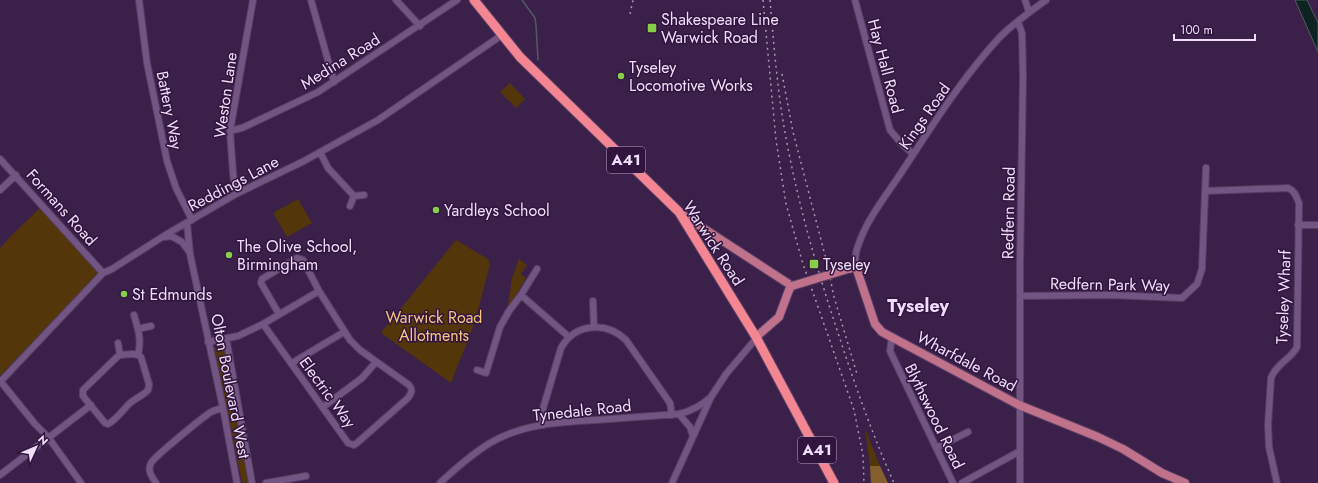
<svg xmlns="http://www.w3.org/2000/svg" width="1318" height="483" font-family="Jost,sans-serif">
<rect width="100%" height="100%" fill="#3b2049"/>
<!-- green -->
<path fill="#533609" d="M510 83 525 99 516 108 500 92Z
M298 199 312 223 287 237 273 213Z
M40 208 99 272 0 376V248L14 233Z
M456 240 488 259 490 264 475 322 451 383 381 333Z
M519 259 527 265 521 274 526 278 514 299 508 306 512 278Z
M224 345 249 483 242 482 214 348Z
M865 428 880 466H870Z"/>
<!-- forest -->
<path fill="#85602c" d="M870 466H880L888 483H871Z"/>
<!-- water -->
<path fill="#0d2322" stroke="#505b62" d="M1295 0H1307L1318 23V52Z"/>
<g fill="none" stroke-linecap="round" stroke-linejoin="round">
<!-- stream -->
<path stroke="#505b62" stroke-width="1.5" d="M522 0 535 18 536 25 538 60"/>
<defs>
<path id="minor" d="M139 0 147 63 167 161 176 188 192 220
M311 0 334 82
M396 0 420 26
M855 0 890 130 901 143 913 154
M1025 0 1029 12
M1018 22 1022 33 1023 75 1020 265V483
M230 131 242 128 318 92 457 0
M320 152 328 168 354 196 364 195
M0 159 103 273
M0 190 16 175
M1205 191 1288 188C1295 191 1296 196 1299 203L1297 347C1291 359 1276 364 1271 378L1268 425 1269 447 1277 483
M236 194 233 173 230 131 253 0
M350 206 354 196
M187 223 190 254 223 408 237 483
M1298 225H1318
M164 237 171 236 182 242 190 253
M856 267C855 260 855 253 858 246 866 221 884 198 899 176 930 129 961 79 999 38 1012 24 1030 12 1046 0
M521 295 569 337
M1020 296 1110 295 1182 298 1197 284 1202 269 1206 168
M593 301 594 327
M279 314 261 283 262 279 297 258 303 260 319 291
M134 315C138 329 142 340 138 355
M138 329 151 326
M892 337 890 351 953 483
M208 342 238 336 263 324 319 291 350 340 360 350 409 385C413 390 412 392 408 398L357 443 354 445 348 443 263 324
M118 343 120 355
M227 343 252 483
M133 354 138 355 141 357 149 384C149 386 149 387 148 390 143 396 135 398 129 404 122 411 117 419 108 424L105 423 83 396V390L117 357 120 355Z
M292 363 344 332
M477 370 486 373 500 327 509 311 521 295 537 269
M0 382 103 273 112 269 167 234 236 194 304 161 378 120 502 35
M1 382 35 424 48 437 81 483
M323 407 362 378 376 362
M679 414 690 427 693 436
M543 425 542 412 561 348C575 323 606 321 626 340L670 403 672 415
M936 448 968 432
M0 475 91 405
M156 483C152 477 147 471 151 463 154 457 203 417 211 412 215 410 219 409 223 408
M266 483 306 476
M440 483C456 468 472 454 490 443 522 424 560 422 596 420 624 418 651 416 679 414 692 411 701 406 711 397
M672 483 711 397 726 374 754 341 756 337
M962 483 1020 451"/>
<path id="major" d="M680 213 792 286 789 290 779 317 756 337
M848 269 856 267 875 324 882 332 1019 405 1098 437 1123 449 1162 473 1185 483"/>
<path id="highway" d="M474 0 520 57 679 212 756 337 834 483"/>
</defs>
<!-- minor casing -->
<use href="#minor" stroke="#573e63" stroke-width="8"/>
<!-- major casing -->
<use href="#major" stroke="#573e63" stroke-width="10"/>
<!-- highway casing -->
<use href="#highway" stroke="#573e63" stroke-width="11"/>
<!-- minor -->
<use href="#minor" stroke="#725582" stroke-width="6"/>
<!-- major -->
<use href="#major" stroke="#c0728c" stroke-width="8"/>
<!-- highway -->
<use href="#highway" stroke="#f48693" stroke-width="9"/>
<!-- rail -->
<path stroke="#ab97b6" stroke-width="1.5" stroke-dasharray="2 4" stroke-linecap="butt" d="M763 0 776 140 786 204 803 264 854 410 863 455 864 483
M770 0C773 36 776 72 781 108 793 187 815 264 840 339 856 388 873 436 894 483
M630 14 633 0
M782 74 793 132 827 263 834 297 857 374"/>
<defs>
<path id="major-bridge" d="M792 286 848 269"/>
</defs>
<!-- major-bridge casing -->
<use href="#major-bridge" stroke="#573e63" stroke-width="10" stroke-linecap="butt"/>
<!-- major-bridge -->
<use href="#major-bridge" stroke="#c0728c" stroke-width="8"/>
</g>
<!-- markers -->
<g fill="#87cf4a" stroke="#31153e" stroke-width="1.5">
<rect x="647" y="23" width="10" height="10" rx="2"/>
<circle cx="621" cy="76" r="4"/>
<circle cx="436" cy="210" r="4"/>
<circle cx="229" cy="255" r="4"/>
<rect x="809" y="259" width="10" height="10" rx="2"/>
<circle cx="124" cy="294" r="4"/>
</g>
<g text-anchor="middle" stroke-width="3" stroke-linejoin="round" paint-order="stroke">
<!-- shield labels -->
<g fill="#31153e" stroke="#b5a2c0" stroke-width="1">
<rect x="607" y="147" width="38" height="26" rx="3"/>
<rect x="798" y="437" width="38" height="26" rx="3"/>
</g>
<g font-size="15" font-weight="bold" fill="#eedef8">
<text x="626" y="165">A41</text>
<text x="817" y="455">A41</text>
</g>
<!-- poi labels -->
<g font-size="16" fill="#eedef8" stroke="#31153e" text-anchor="start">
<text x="661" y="25">Shakespeare Line<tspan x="661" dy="18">Warwick Road</tspan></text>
<text x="629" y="73">Tyseley<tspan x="629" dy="18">Locomotive Works</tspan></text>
<text x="444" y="216">Yardleys School</text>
<text x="237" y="252">The Olive School,<tspan x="237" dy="18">Birmingham</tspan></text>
<text x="823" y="270">Tyseley</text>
<text x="132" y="300">St Edmunds</text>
</g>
<!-- street labels -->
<g font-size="16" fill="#eedef8" stroke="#31153e">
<text transform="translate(340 61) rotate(-32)" y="6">Medina Road</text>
<text transform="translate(886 66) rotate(75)" y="6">Hay Hall Road</text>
<text transform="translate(225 95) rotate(-82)" y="6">Weston Lane</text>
<text transform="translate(170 110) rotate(79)" y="6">Battery Way</text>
<text transform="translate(924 116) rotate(-55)" y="6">Kings Road</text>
<text transform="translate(233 183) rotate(-28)" y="6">Reddings Lane</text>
<text transform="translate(62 207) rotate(48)" y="6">Formans Road</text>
<text transform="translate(1008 213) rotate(-89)" y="6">Redfern Road</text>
<text transform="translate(714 243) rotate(57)" y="6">Warwick Road</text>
<text transform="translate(1110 284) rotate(1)" y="6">Redfern Park Way</text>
<text transform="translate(1283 297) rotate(-88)" y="6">Tyseley Wharf</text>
<text transform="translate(967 361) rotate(28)" y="6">Wharfdale Road</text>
<text transform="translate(231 386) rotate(79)" y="6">Olton Boulevard West</text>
<text transform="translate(328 392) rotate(54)" y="6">Electric Way</text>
<text transform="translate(582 410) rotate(-6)" y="6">Tynedale Road</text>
<text transform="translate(935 416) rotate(64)" y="6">Blythswood Road</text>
</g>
<!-- park labels -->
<g font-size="16" fill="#f7c582" stroke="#31153e">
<text x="434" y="323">Warwick Road<tspan x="434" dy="18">Allotments</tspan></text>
</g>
<!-- quarter labels -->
<g font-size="18" font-weight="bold" fill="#efdbfa" stroke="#31153e">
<text x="918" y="312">Tyseley</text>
</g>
</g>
<!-- north arrow -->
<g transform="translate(36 447) rotate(46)" stroke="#31153e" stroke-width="3" paint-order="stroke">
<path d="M0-3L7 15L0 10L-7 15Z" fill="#eedef8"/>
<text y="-6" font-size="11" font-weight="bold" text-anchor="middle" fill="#eedef8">N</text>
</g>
<!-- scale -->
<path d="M1174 34v6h81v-6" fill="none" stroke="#eedef8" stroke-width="2"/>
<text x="1180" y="34" font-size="12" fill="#eedef8" stroke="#31153e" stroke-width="3" paint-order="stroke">100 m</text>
</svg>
